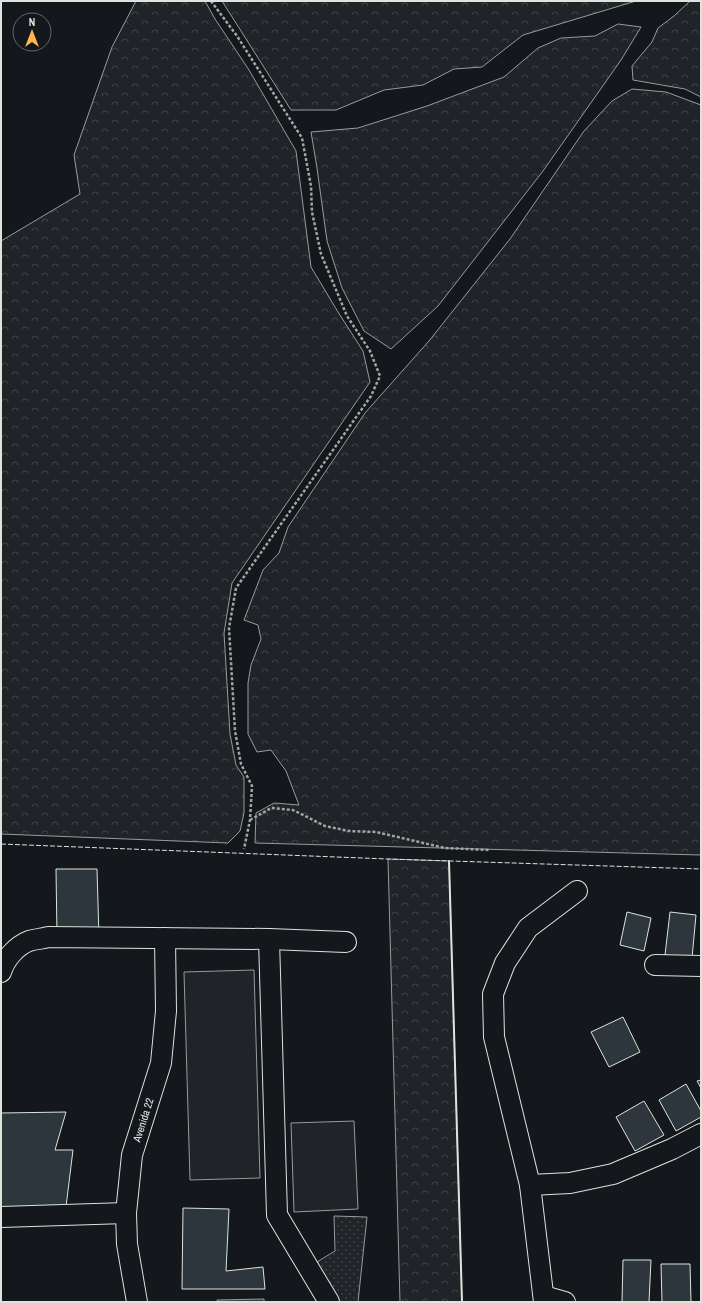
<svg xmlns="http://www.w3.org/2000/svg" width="702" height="1303" font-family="'Archivo Narrow',sans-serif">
<defs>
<pattern id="grass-dots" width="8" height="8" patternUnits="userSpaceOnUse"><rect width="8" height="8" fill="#202428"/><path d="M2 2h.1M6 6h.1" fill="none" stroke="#404447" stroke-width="1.8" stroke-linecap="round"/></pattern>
<pattern id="forest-crowns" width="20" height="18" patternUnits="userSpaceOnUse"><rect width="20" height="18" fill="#202428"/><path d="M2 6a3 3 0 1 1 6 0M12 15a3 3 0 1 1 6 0" fill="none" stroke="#404447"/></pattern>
<pattern id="water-rules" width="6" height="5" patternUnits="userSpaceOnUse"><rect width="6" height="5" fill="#363b3e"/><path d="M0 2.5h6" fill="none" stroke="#525759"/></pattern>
</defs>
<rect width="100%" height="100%" fill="#14181c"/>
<!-- grass -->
<path fill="url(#grass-dots)" stroke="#939e99" d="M334 1216 367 1217 358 1302H335L312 1265 335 1251Z"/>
<!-- forest -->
<path fill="url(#forest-crowns)" stroke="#939e99" d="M136 1H205L215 19 249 70 296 151 311 267 338 312 363 351 370 382 232 583 224 633 230 734 236 765 244 777V813L240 831 228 843 1 834V241L80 194 74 155 112 47Z
M222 1H636L523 35 482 67 454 69 423 85 384 90 336 110H291Z
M690 1H701V97L685 89 633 80 632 66 652 42 658 28 674 16Z
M618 24 641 27 621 60 543 171 438 306 391 349 364 331 342 288 327 241 317 168 311 132 358 128 427 106 504 77 538 48 561 38 595 36Z
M632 89 666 92 701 105V855L255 843 256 813 274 803 299 805 286 771 271 750 257 752 248 734V683L251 665 261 639 258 625 244 620 263 570 279 553 288 527 365 413 429 341 510 239 584 131 612 101Z
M388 859 449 861 462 1302H400Z"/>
<!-- garden -->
<path fill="#202428" stroke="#939e99" d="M254 970 260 1178 190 1180 184 972Z
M354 1121 358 1209 294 1212 291 1123Z"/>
<!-- water -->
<path fill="url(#water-rules)" stroke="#939e99" d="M264 1299V1302H217V1300Z"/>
<!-- building -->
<path fill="#2c363c" stroke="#d8e6dc" d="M56 869H97L99 938 57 937Z
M627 912 651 918 644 951 620 945Z
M670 912 696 915 692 958 665 955Z
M623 1017 640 1052 609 1067 591 1032Z
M701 1080V1088L697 1081Z
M686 1084 701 1111V1117L676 1131 659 1100Z
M644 1101 664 1135 635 1151 616 1117Z
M66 1112 55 1150H73L64 1223H1V1113Z
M183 1208 229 1209 226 1271 263 1267 265 1289H182Z
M623 1260H651L649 1302H622Z
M661 1264H690L691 1302H662Z"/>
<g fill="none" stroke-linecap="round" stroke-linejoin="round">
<defs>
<g id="street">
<path d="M269 939 277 1215 329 1302"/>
<path d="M655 965 701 966"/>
<path d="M1 972C5 959 16 946 29 941 35 939 42 939 48 937L269 939 346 942"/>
<path d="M530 1185 570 1183 613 1174 672 1149 701 1134"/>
<path d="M1 1217 126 1213"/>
<path d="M544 1296 565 1302"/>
<path id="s1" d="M137 1302 127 1244 126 1213 132 1155 161 1063 166 1011 165 938"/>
<path d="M544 1302 530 1185 494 1037 493 994 505 963 528 928 577 891"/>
</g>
</defs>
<!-- street casing -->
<use href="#street" stroke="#d8e6dc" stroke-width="22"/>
<!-- path -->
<path stroke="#9da8a2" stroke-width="2.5" stroke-dasharray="3 2" stroke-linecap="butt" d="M211 1 237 36 302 138 311 186 312 212 321 254 347 316 370 351 380 376 371 396 236 588 229 628 235 731 241 764 252 786 250 820 244 849
M250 820 271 808 293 810 325 826 349 831 376 832 445 848 489 850"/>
<!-- street -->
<use href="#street" stroke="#14181c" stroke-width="20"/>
<!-- fence -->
<path stroke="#d8e6dc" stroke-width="1" stroke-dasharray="5 2" stroke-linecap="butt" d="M1 844 388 859 701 869"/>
<!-- wall -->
<path stroke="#d8e6dc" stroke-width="2" d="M449 861 462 1302"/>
</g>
<g text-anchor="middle" stroke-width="3" stroke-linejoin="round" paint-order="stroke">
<!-- street labels -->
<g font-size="11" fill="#d8e6dc" stroke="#14181c">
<text dy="4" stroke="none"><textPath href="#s1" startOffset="185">Avenida 22</textPath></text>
</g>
</g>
<!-- border -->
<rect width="702" height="1303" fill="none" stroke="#d8e6dc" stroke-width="4"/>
<!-- north arrow -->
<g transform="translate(32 32)"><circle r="19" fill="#14181c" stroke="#626a69"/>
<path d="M0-3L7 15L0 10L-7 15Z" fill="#ffb74d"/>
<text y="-6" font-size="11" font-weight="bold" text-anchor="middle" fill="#d8e6dc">N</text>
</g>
</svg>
